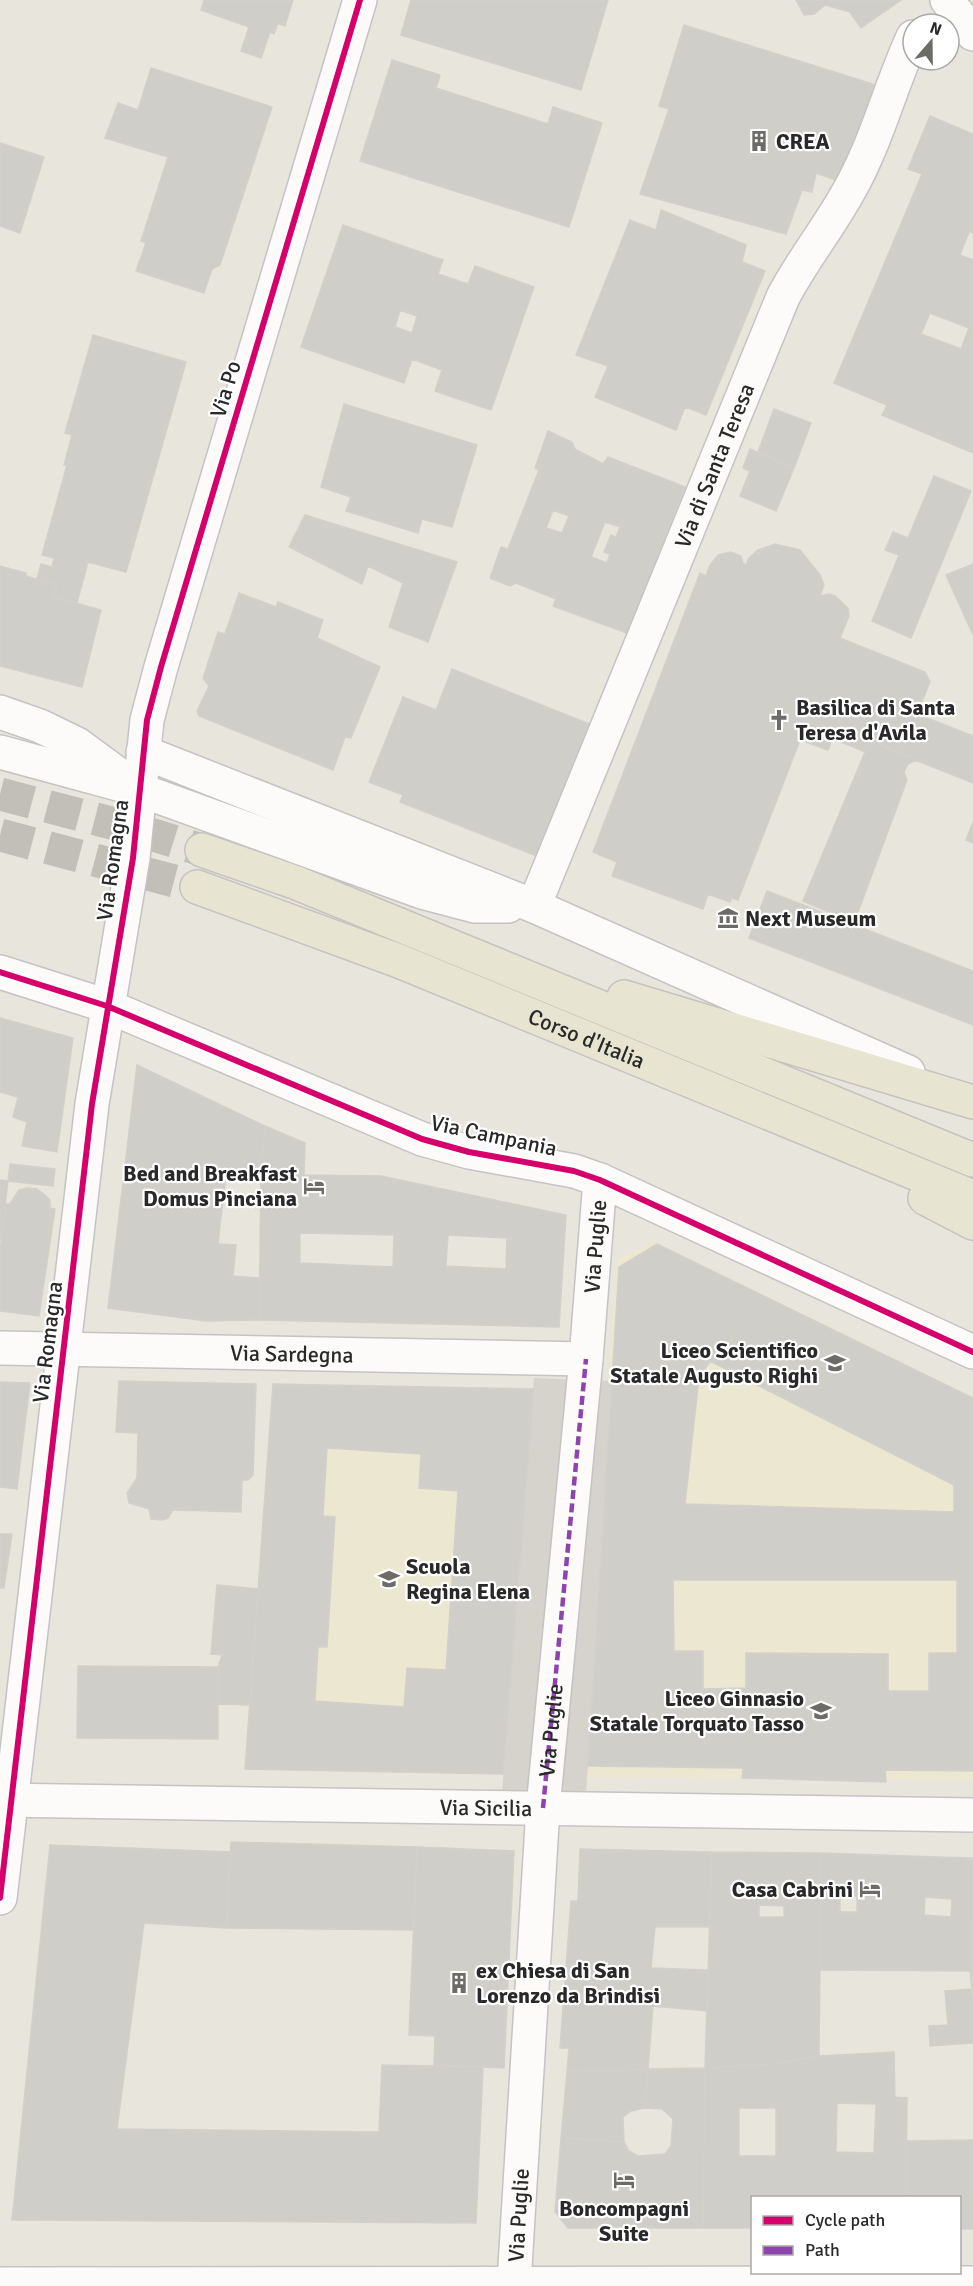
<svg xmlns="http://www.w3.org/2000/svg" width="973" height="2286" font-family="Signika,sans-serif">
<rect width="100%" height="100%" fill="#e8e5dd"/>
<!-- education -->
<path fill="#ece7d1" d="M654 1241 973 1396V1780L587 1777 616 1260Z
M273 1384 534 1389 503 1774 245 1769Z"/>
<!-- plaza -->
<path fill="#d6d3cc" d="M534 1378 612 1381 586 1795 502 1793Z"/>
<!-- building -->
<path fill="#d0cec9" stroke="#d3d0ca" stroke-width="1.5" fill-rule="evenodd" d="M204 0H293L285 26 278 23 274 34 270 32 261 58 241 51 249 27 201 10Z
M411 0H608L581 90 401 35Z
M796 0H901L861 28 850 12 825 5 814 14 804 15Z
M684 25 879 86 847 184 816 173 812 192 802 190 786 234 640 194 669 109 659 106Z
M392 60 440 75 436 88 548 124 553 107 602 123 569 227 360 161Z
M151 68 272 107 220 265 212 269 204 293 136 271 146 243 141 241 168 157 105 138 118 103 138 110Z
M930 116 973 134V233L969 232 960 255 973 260V453L882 415 887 405 834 383 922 174 908 169ZM930 313 969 328 961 349 921 334Z
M0 143 44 157 20 233 0 226Z
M661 210 746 245 742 262 765 271 706 415 685 407 676 430 595 397 608 366 576 355 630 220 656 230Z
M343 225 443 260 438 274 468 284 475 266 534 287 491 410 435 391 442 370 412 359 404 383 301 347ZM400 310 417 316 412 333 395 327Z
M93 335 186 362 126 572 88 562 77 603 54 597 57 585 37 579 41 564 52 567 54 558 42 555 67 465H64L72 435 65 433Z
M344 404 477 445 452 527 422 519 418 533 346 511 351 497 321 487Z
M774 409 811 423 794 468 758 452Z
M548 431 572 442 575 449 603 464 608 457 685 487 627 633 553 606 556 599 516 583 510 586 490 578 501 547 508 549 539 470 535 468ZM553 510 569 516 562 533 546 528ZM605 522 620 527 616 537 611 535 604 552 610 554 607 563 591 557Z
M750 449 794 468 776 511 740 496 750 471 743 468Z
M934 476 971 491 911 638 872 621 899 555 885 550 893 532 908 538Z
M305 515 457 562 428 642 389 627 403 583 368 566 362 584 289 547Z
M775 544 800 550 820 575 824 585 820 596 829 594 835 596 848 608 849 616 840 638 925 672 930 682 900 754 836 727 828 750 800 740 738 900 732 898 730 902 708 894 703 909 612 876 617 862 593 852 700 573 706 576 710 565 718 555 731 552 741 556 743 563 746 565 749 558 758 550Z
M973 564V635L946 575Z
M0 566 26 573V576L57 585 54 597 101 610 82 687 0 666Z
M239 593 276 607 278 602 323 620 317 638 380 667 351 738 345 737 333 770 199 716 197 711 209 686 203 678 218 632 225 634Z
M452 669 589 724 537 856 400 802 403 795 369 782 403 697 436 710Z
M917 714 973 736V783L900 754Z
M836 727 870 740 865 752 832 738Z
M870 740 916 760 908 764 904 772 907 780 854 923 803 901Z
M973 822V843L966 840Z
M767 891 973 971V1025L749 938Z
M0 1018 73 1038 57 1152 22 1146 27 1122 13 1117 18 1097 0 1092Z
M137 1065 265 1126 261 1174H226L218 1244 236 1245 233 1276 260 1278 259 1320 206 1321 108 1308Z
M265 1126 305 1143 304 1175 381 1176 566 1215 559 1327 259 1320 261 1174ZM300 1233 394 1235 393 1267 300 1263ZM448 1235 507 1238 506 1269 446 1266Z
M10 1164 55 1169 53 1186 8 1181Z
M0 1180 8 1181 1 1240H0Z
M27 1188 37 1189 44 1194 50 1200V1208L55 1209 39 1316 0 1311V1251L6 1204H10L19 1190Z
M657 1244 973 1398V1771L885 1770 886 1782 742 1778 743 1768 588 1766 619 1267ZM710 1361 954 1485V1512L685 1504 699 1378ZM673 1580H957V1653H929V1691H888V1654L746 1653V1688L703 1689V1651H674Z
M119 1381 256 1384 253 1475 248 1480H242L241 1512 173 1510 168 1518 162 1520 151 1519 149 1509 129 1503 127 1493 137 1478 138 1433 116 1432Z
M0 1382 30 1383 17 1489 0 1487Z
M273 1384 534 1389 503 1774 245 1769ZM327 1448 421 1454 419 1488 458 1491 446 1670 407 1668 404 1707 315 1701 318 1647H327L335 1517 323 1516Z
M0 1534H12L4 1588H0Z
M217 1585 258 1589 250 1705 218 1704V1667L222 1655 211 1654Z
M78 1666 218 1667V1739L77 1738Z
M231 1842 417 1847 413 1930 226 1928Z
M50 1845 231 1852 226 1928 144 1923 117 2129 379 2132 382 2065 483 2067 476 2223 12 2220Z
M417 1847 514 1851 504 2068 434 2065 435 2036 409 2035Z
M580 1849 712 1852 709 1927H655L651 1968 708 1970 707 2011 653 2006 648 2069 567 2072 569 2048H560L571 1901H578Z
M712 1852 821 1853 819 2056 774 2064 705 2068ZM759 1905 784 1906V1917H759Z
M821 1853 968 1858 970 1971 819 1970ZM840 1896H857V1912H840ZM925 1897 952 1899 951 1917 924 1915Z
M968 1858H973L972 1989 970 1971Z
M972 1989 973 2043 930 2046 929 2026 948 2025 945 1991Z
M894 2052 895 2097 907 2098 906 2198H752V2228H703L705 2068 774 2064 819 2056ZM837 2103 876 2104 874 2153 836 2152ZM739 2108H776V2156H739Z
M705 2068 703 2228H568L555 2212 561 2138 624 2142 629 2151 638 2156 665 2154 671 2146 673 2119 662 2109 645 2108 648 2069Z
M648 2069 645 2108 631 2111 623 2117 624 2142 561 2138 567 2072Z
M973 2140V2229H960V2198H906V2141Z"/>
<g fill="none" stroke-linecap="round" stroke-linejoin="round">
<!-- major-tunnel -->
<path stroke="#c2bfb9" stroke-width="33" stroke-dasharray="33 16" stroke-linecap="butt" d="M0 794 134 829 202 850
M0 835 197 887"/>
<defs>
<g id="minor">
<path d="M947 0 973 34"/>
<path d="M0 712 40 726 77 744 126 780"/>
<path d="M0 752 140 790 422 892 475 906H508"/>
<path d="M143 752 534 906 908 1072"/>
<path id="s1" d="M534 906 783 297C803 259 830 226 850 189 877 141 890 87 913 37"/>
<path d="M0 972 107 1006 422 1139 469 1152 574 1171 600 1180 973 1352"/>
<path id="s2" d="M0 1348 586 1359"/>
<path id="s3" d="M0 1800 973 1815"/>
<path d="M0 1898 92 1104 133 858 147 720 161 667 360 0"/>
<path id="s4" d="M514 2283 543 1808 586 1359 600 1180"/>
<path d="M0 2284 973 2283"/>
</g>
<g id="major">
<path d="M202 850 297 883 973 1160"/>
<path id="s5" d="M197 887 399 961 973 1197"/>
<path d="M624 997 973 1102"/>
<path d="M925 1198 973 1223"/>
</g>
</defs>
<!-- minor casing -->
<use href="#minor" stroke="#c5c3c3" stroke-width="36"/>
<!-- major casing -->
<use href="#major" stroke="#c4c3c0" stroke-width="36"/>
<!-- minor -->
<use href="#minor" stroke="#fcfbfa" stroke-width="33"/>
<!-- major -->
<use href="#major" stroke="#e7e5d1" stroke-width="33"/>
<!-- quiet -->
<path stroke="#8e44ad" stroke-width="4.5" stroke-dasharray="9 4.5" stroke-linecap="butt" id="s6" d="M543 1808 586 1359"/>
<defs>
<path id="cycleway" d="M0 972 107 1006 422 1139 469 1152 574 1171 600 1180 973 1352
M0 1898 92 1104 133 858 147 720 161 667 360 0"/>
</defs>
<!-- cycleway casing -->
<use href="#cycleway" stroke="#fff" stroke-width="10"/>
<!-- cycleway -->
<use href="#cycleway" stroke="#d6006c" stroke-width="6"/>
</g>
<!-- icons -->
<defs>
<symbol id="building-bare" viewBox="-9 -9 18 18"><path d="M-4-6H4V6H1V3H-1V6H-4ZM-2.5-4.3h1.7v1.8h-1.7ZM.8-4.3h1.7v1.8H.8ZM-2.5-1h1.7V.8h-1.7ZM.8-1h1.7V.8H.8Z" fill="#6c6b68" stroke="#fff" stroke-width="2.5" paint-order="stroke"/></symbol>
<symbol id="church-bare" viewBox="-9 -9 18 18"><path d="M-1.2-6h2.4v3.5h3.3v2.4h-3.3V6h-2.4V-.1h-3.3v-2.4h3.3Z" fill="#6c6b68" stroke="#fff" stroke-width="2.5" paint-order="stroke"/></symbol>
<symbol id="museum-bare" viewBox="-9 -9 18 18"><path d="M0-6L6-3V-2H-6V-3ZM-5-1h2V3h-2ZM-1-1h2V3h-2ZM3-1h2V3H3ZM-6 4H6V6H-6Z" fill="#6c6b68" stroke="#fff" stroke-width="2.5" paint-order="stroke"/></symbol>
<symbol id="hotel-bare" viewBox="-9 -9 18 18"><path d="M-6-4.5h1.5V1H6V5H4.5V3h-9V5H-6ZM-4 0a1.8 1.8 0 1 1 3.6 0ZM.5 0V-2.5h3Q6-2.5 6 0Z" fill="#6c6b68" stroke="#fff" stroke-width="2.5" paint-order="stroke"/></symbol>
<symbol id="school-bare" viewBox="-9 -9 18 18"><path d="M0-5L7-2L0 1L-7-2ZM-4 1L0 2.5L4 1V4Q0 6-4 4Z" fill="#6c6b68" stroke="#fff" stroke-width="2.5" paint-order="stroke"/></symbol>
</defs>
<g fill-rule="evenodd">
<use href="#building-bare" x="744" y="126" width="30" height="30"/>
<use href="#church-bare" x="764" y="705" width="30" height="30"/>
<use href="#museum-bare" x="713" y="903" width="30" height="30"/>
<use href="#hotel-bare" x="299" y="1171" width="30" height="30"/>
<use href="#school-bare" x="820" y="1348" width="30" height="30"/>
<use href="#school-bare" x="374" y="1564" width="30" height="30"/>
<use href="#school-bare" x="806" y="1696" width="30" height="30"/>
<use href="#hotel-bare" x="855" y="1874" width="30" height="30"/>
<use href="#building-bare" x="444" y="1968" width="30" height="30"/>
<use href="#hotel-bare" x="609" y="2165" width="30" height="30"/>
</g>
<g text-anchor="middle" stroke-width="4.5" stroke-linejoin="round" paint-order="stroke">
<!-- poi labels -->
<g font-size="22" font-weight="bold" fill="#292929" stroke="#fff" text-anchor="start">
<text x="776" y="149">CREA</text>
<text x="796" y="715">Basilica di Santa<tspan x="796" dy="25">Teresa d'Avila</tspan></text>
<text x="745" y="926">Next Museum</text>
<text x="297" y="1181" text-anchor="end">Bed and Breakfast<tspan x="297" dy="25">Domus Pinciana</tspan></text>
<text x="818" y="1358" text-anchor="end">Liceo Scientifico<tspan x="818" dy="25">Statale Augusto Righi</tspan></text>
<text x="406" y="1574">Scuola<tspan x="406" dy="25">Regina Elena</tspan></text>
<text x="804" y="1706" text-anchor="end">Liceo Ginnasio<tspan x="804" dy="25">Statale Torquato Tasso</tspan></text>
<text x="853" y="1897" text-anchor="end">Casa Cabrini</text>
<text x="476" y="1978">ex Chiesa di San<tspan x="476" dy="25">Lorenzo da Brindisi</tspan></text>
<text x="624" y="2216" text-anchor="middle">Boncompagni<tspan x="624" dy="25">Suite</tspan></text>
</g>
<!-- street labels -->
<g font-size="22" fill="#292929" stroke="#fff">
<text transform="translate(225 389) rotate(-73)" y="8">Via Po</text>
<text dy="8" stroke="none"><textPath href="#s1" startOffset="476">Via di Santa Teresa</textPath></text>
<text transform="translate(112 860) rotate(-82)" y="8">Via Romagna</text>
<text dy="8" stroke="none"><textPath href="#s5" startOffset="418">Corso d'Italia</textPath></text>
<text transform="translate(494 1135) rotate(12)" y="8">Via Campania</text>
<text dy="8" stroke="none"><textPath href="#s4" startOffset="1040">Via Puglie</textPath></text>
<text transform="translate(47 1342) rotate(-83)" y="8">Via Romagna</text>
<text dy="8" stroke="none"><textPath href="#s2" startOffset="292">Via Sardegna</textPath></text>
<text dy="8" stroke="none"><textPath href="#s6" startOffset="78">Via Puglie</textPath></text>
<text dy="8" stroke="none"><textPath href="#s3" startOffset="486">Via Sicilia</textPath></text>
<text dy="8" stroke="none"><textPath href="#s4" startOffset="68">Via Puglie</textPath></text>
</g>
</g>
<!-- legend -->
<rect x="751" y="2196" width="210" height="78" fill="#ffffff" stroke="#a9a9a9" stroke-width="1.5"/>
<rect x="763" y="2216" width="30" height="9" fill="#d6006c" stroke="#a9a9a9" stroke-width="1.5"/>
<text x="805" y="2226" font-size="18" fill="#292929">Cycle path</text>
<rect x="763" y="2246" width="30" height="9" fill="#8e44ad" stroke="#a9a9a9" stroke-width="1.5"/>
<text x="805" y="2256" font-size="18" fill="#292929">Path</text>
<!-- north arrow -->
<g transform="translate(931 42) rotate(20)"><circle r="28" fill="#ffffff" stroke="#a9a9a9" stroke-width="1.5"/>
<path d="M0-4.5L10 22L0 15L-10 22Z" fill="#6c6b68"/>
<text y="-9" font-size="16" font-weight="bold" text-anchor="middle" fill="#292929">N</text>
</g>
</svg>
